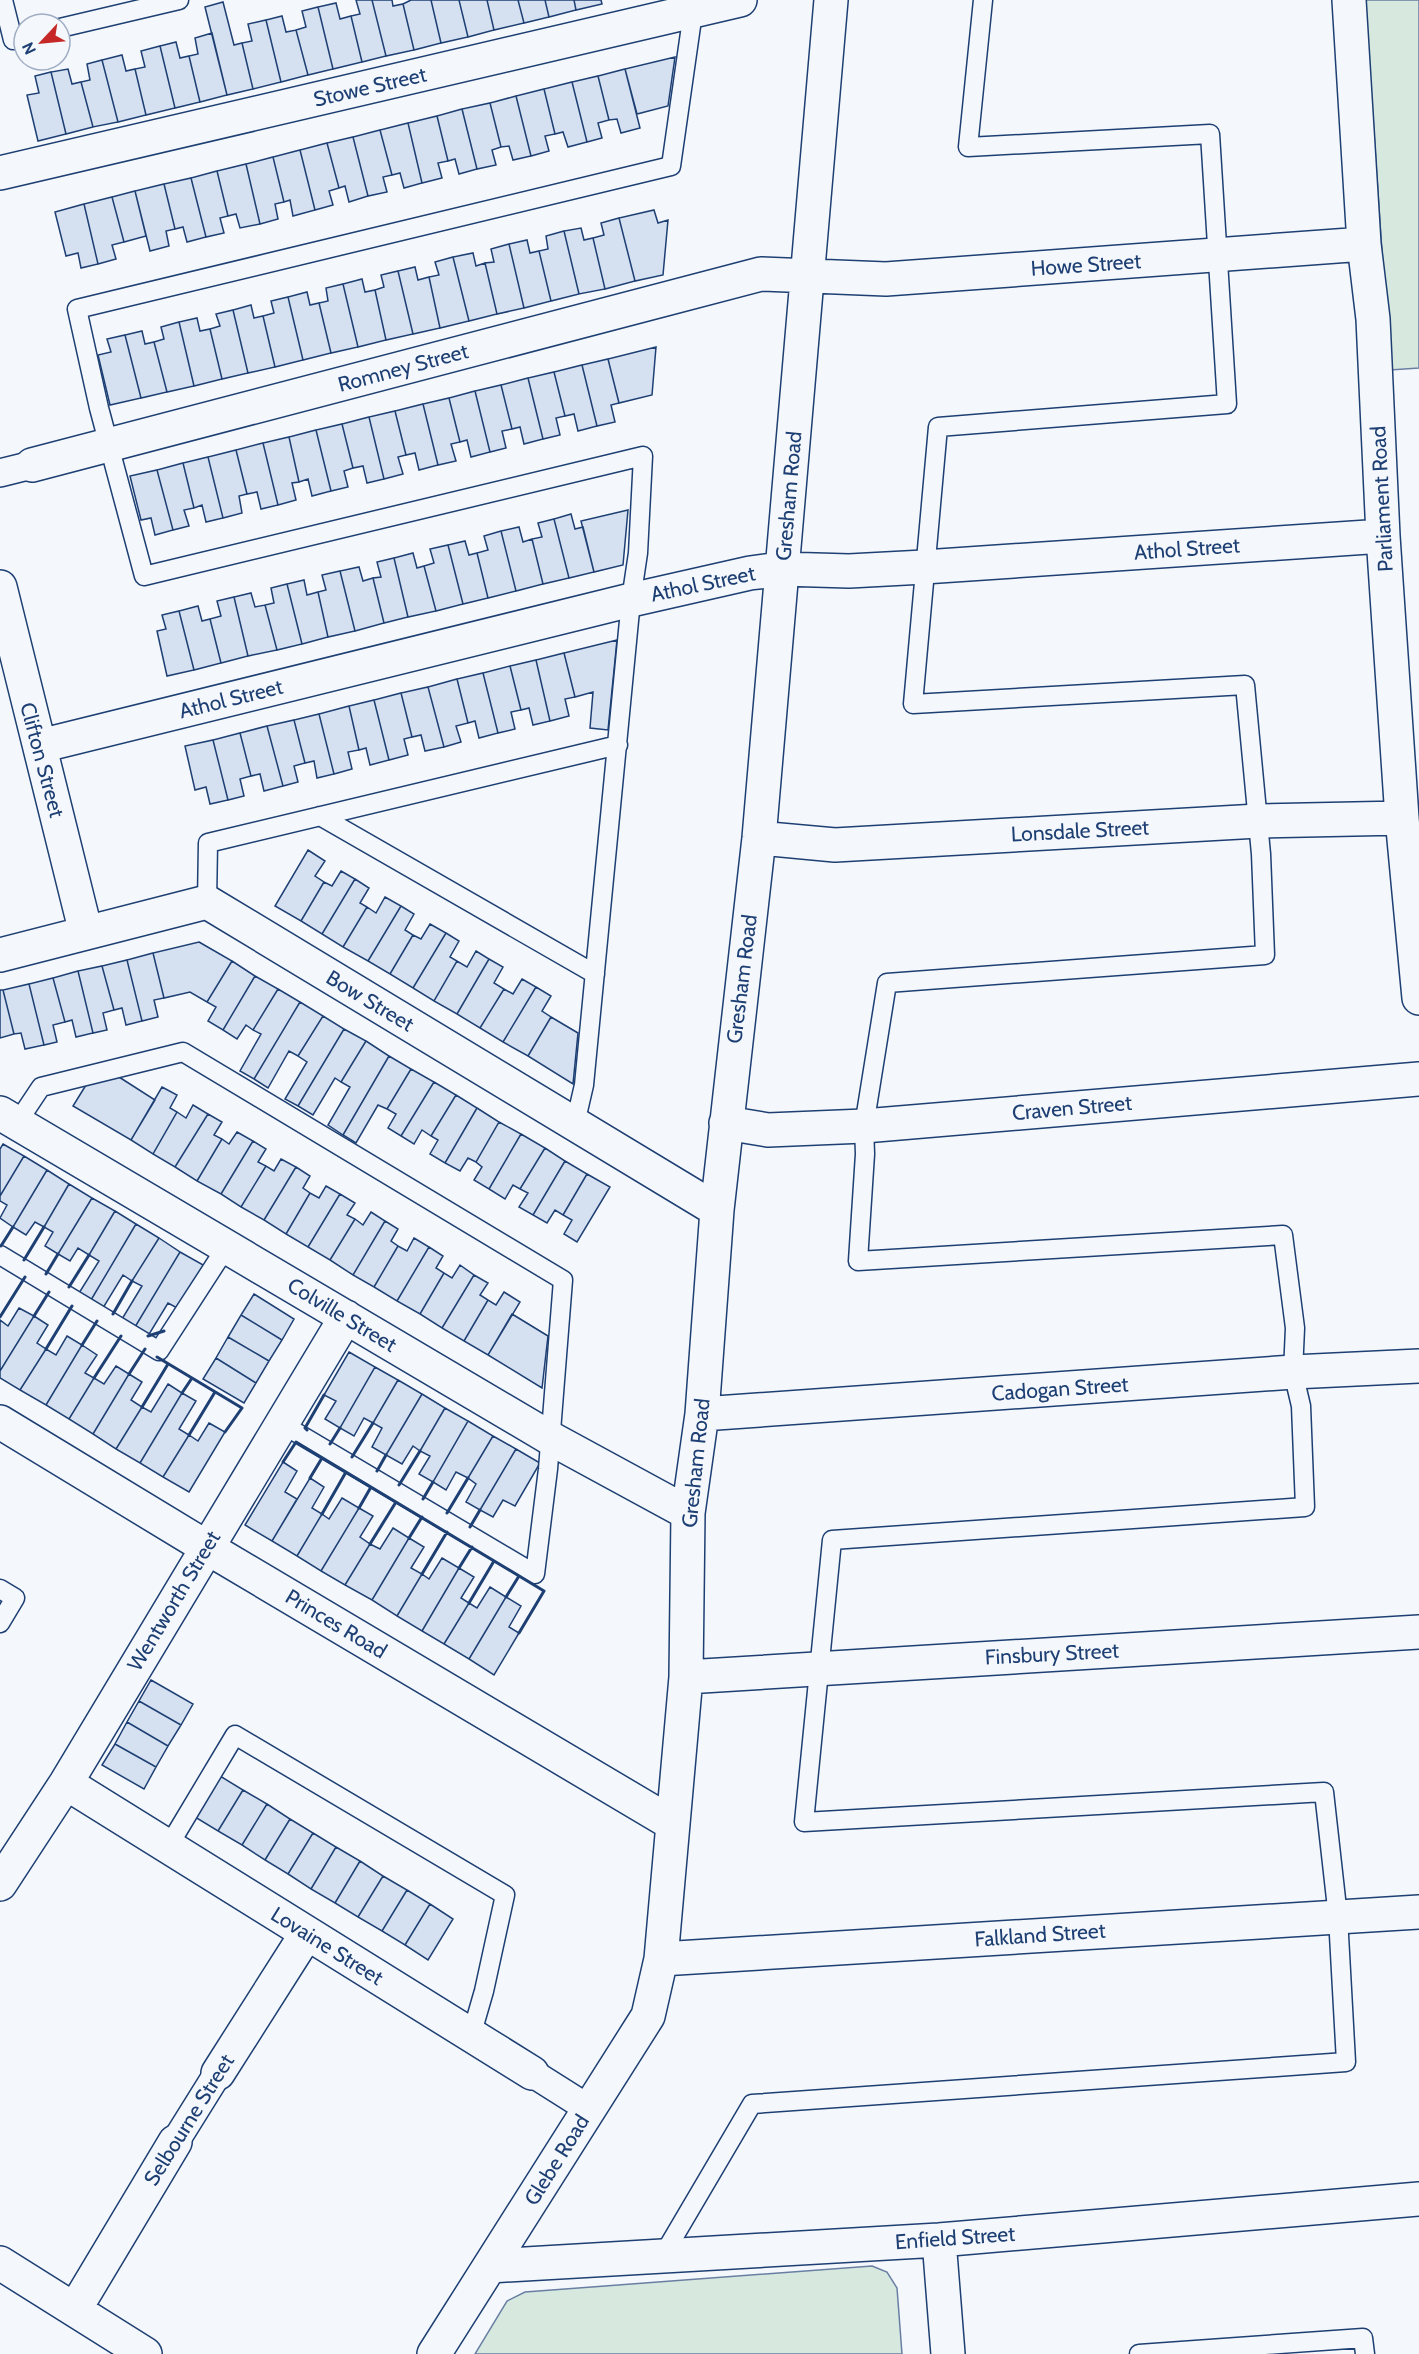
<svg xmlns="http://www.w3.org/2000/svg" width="1419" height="2354" font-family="Cabin,sans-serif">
<rect width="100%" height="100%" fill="#f4f7fb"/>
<!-- green -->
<path fill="#d7e8df" stroke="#687fa3" stroke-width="1.5" d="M1365 0H1419V368L1390 370Z
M872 2266 887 2272 897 2288 902 2354H475L507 2301 525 2292Z"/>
<!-- building -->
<path fill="#d5e0f0" stroke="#1d3f73" stroke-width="1.5" d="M356 0H372L386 56 362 62 351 16 360 14Z
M372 0H392L393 6 403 4 414 50 386 56Z
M411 0H431L441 43 414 50 403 4Z
M431 0H459L468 37 441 43Z
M459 0H487L494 30 468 37Z
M487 0H518L524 23 494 30Z
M518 0H545L549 17 524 23Z
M545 0H574L576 10 549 17Z
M574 0H601L602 4 576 10Z
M223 2 234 45 242 43 253 89 227 95 205 7Z
M336 3 340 19 351 16 362 62 333 69 318 7Z
M318 7 333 69 308 75 296 30 306 27 302 11Z
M282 16 286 32 296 30 308 75 281 82 266 20Z
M266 20 281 82 253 89 242 43 252 41 248 24Z
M212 33 227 95 200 102 189 56 198 54 195 38Z
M176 42 180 58 189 56 200 102 175 108 160 46Z
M160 46 175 108 146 115 135 69 145 67 141 51Z
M122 55 126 71 135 69 146 115 118 122 102 60Z
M675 57 668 106 637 114 625 69Z
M102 60 118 122 93 127 81 82 90 80 87 64Z
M68 69 72 84 81 82 93 127 66 134 51 72Z
M625 69 640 128 621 133 617 119 609 120 598 76Z
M51 72 66 134 38 141 27 95 39 93 35 76Z
M598 76 609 120 598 123 602 138 587 142 572 82Z
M572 82 587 142 568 147 563 132 555 134 544 89Z
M544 89 555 134 545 136 549 151 531 156 516 96Z
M516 96 531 156 513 160 509 146 501 147 490 103Z
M490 103 501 147 492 150 496 165 477 169 462 109Z
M462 109 477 169 459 174 455 159 448 161 437 116Z
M437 116 448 161 438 163 442 178 422 183 408 123Z
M408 123 422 183 404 188 400 173 392 175 380 130Z
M380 130 392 175 383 177 387 192 368 196 353 137Z
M353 137 368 196 349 202 345 186 339 188 327 143Z
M327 143 339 188 329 191 333 205 315 210 300 150Z
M300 150 315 210 293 216 290 200 284 202 273 157Z
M273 157 284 202 275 204 278 219 260 224 246 164Z
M246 164 260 224 240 228 236 214 228 216 217 171Z
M217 171 228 216 220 218 224 233 206 237 191 178Z
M191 178 206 237 187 242 183 227 175 229 164 184Z
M164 184 175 229 166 231 169 246 150 251 135 191Z
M135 191 146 236 124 242 112 197Z
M112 197 124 242 112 245 116 259 98 264 84 204Z
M84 204 98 264 81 268 78 253 66 256 55 212Z
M654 210 658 223 668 220 663 275 635 281 619 218Z
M619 218 635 281 605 289 593 238 604 235 601 223Z
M581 228 584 240 593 238 605 289 579 294 564 231Z
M564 231 579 294 551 301 539 251 548 249 546 236Z
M527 240 530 253 539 251 551 301 524 308 509 244Z
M509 244 524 308 497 314 485 263 494 262 491 249Z
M473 253 476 266 485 263 497 314 469 321 453 257Z
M453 257 469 321 440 328 429 277 439 275 435 262Z
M415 267 418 280 429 277 440 328 413 334 398 271Z
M398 271 413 334 386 340 375 290 384 287 381 275Z
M362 279 365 292 375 290 386 340 358 347 343 284Z
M343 284 358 347 331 353 319 303 328 301 326 288Z
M307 292 310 305 319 303 331 353 303 360 288 297Z
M288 297 303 360 275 367 263 316 274 313 271 301Z
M251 305 254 318 263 316 275 367 248 373 233 310Z
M233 310 248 373 222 379 210 329 220 326 216 314Z
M197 318 200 331 210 329 222 379 194 386 179 322Z
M179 322 194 386 167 392 154 342 164 339 161 327Z
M142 331 145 344 154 342 167 392 141 398 125 335Z
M125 335 141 398 110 405 98 355 111 352 107 339Z
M656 347 652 395 619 403 608 359Z
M608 359 619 403 611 405 615 422 597 426 582 365Z
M582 365 597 426 578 431 574 414 565 416 554 372Z
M554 372 565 416 556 418 560 435 543 439 528 378Z
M528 378 543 439 524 444 520 427 512 429 501 385Z
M501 385 512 429 502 431 506 448 490 452 475 391Z
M475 391 490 452 471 457 467 440 460 442 449 398Z
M449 398 460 442 451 444 456 461 438 465 423 404Z
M423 404 438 465 419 470 415 453 406 455 395 411Z
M395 411 406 455 398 457 403 474 384 479 369 417Z
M369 417 384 479 367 483 363 466 353 468 342 424Z
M342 424 353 468 344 471 348 487 331 491 316 430Z
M316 430 331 491 312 496 308 479 299 482 289 437Z
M289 437 299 482 292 483 296 500 278 505 263 443Z
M263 443 278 505 261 509 257 492 247 494 236 450Z
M236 450 247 494 239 496 242 513 223 518 208 457Z
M208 457 223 518 206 522 202 505 194 508 183 463Z
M183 463 194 508 184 510 189 526 173 530 157 470Z
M157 470 173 530 155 535 151 518 141 520 130 476Z
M628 510 623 565 594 572 581 521Z
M571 514 575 529 583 527 594 572 569 578 554 519Z
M554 519 569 578 543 584 532 539 542 537 538 523Z
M519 527 523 542 532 539 543 584 516 591 501 531Z
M501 531 516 591 488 598 477 553 488 550 484 536Z
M465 541 469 555 477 553 488 598 463 604 448 545Z
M448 545 463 604 436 611 424 566 434 563 430 549Z
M413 553 417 568 424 566 436 611 408 617 394 558Z
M394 558 408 617 384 623 373 578 381 577 377 562Z
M359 567 363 581 373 578 384 623 355 631 340 571Z
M340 571 355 631 328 637 318 592 326 590 322 575Z
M304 580 307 595 318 592 328 637 302 644 287 584Z
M287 584 302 644 277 650 265 605 274 603 271 588Z
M251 593 255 607 265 605 277 650 248 656 234 597Z
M234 597 248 656 221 663 210 619 221 616 217 601Z
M198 606 202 621 210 619 221 663 194 670 179 611Z
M179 611 194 670 167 676 157 631 166 629 162 615Z
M617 640 608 730 590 728 593 692 575 697 564 653Z
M564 653 575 697 565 699 569 716 550 721 536 660Z
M536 660 550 721 533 725 529 708 521 710 510 666Z
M510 666 521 710 511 712 515 729 498 733 483 673Z
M483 673 498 733 479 738 475 721 468 723 457 679Z
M457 679 468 723 456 726 461 742 444 747 428 687Z
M428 687 444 747 425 751 421 735 412 737 401 693Z
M401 693 412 737 404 739 408 755 389 760 374 700Z
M374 700 389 760 370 765 366 748 359 750 349 706Z
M349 706 359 750 348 752 352 769 334 774 319 714Z
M319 714 334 774 317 778 314 761 305 763 294 720Z
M294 720 305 763 294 766 298 782 283 786 267 726Z
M267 726 283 786 264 791 260 774 251 776 240 733Z
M240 733 251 776 240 779 244 796 228 800 213 740Z
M213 740 228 800 210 804 206 787 195 790 185 746Z
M308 850 325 861 315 876 324 882 301 921 275 906Z
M341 871 355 879 322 934 301 921 324 882 332 886Z
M355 879 369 888 360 903 367 907 343 947 322 934Z
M385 897 401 906 368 961 343 947 367 907 376 913Z
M401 906 414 914 405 930 413 935 390 974 368 961Z
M430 924 446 933 413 988 390 974 413 935 421 939Z
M446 933 459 941 450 957 457 961 434 1001 413 988Z
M199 942 232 961 207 1002 190 992 164 998 153 953Z
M476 951 489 959 457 1014 434 1001 457 961 467 967Z
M153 953 164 998 154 1000 158 1017 142 1021 127 960Z
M489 959 503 967 494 983 504 989 480 1028 457 1014Z
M127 960 142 1021 126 1025 122 1008 114 1010 102 966Z
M232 961 255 976 223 1030 208 1021 216 1007 207 1002Z
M102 966 114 1010 103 1013 107 1030 93 1033 78 971Z
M78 971 93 1033 76 1037 72 1020 65 1022 53 978Z
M255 976 278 989 253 1030 246 1025 237 1039 223 1030Z
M53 978 65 1022 53 1025 57 1042 44 1045 29 984Z
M522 979 536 987 503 1042 480 1028 504 989 513 994Z
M29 984 44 1045 25 1049 21 1033 14 1034 3 990Z
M536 987 551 996 542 1011 551 1017 528 1056 503 1042Z
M278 989 300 1002 254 1079 240 1071 261 1034 253 1030Z
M0 990H3L14 1034 0 1038Z
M300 1002 323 1016 298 1056 289 1051 268 1088 254 1079Z
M323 1016 344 1029 298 1106 285 1099 307 1062 298 1056Z
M551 1017 578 1033 573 1084 528 1056Z
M344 1029 366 1041 341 1082 335 1078 313 1115 298 1106Z
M366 1041 389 1056 343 1135 328 1125 350 1087 341 1082Z
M389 1056 411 1069 387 1109 378 1105 356 1143 343 1135Z
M411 1069 434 1082 401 1136 388 1128 396 1114 387 1109Z
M119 1077 155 1100 131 1140 73 1106 86 1085Z
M434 1082 456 1095 431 1136 422 1130 414 1144 401 1136Z
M162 1087 177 1095 170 1108 177 1112 153 1154 131 1140Z
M456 1095 477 1108 445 1163 430 1154 438 1140 431 1136Z
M193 1105 208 1114 175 1167 153 1154 177 1112 186 1118Z
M477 1108 499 1122 476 1162 468 1158 460 1171 445 1163Z
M208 1114 222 1122 214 1135 222 1139 197 1181 175 1167Z
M499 1122 521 1134 489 1189 474 1180 482 1167 476 1162Z
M237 1132 253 1141 221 1194 197 1181 222 1139 229 1144Z
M521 1134 545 1148 520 1189 513 1185 505 1199 489 1189Z
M253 1141 266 1149 258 1162 266 1166 241 1207 221 1194Z
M3 1144 24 1156 0 1196V1149Z
M545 1148 565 1161 533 1215 519 1207 528 1193 520 1189Z
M24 1156 47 1170 13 1227 0 1218 7 1205 0 1201V1196Z
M281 1159 296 1167 264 1220 241 1207 266 1166 274 1171Z
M565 1161 587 1174 563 1215 555 1210 547 1223 533 1215Z
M296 1167 310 1176 303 1188 310 1193 286 1234 264 1220Z
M47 1170 69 1184 44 1227 35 1222 26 1235 13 1227Z
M587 1174 610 1187 577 1242 564 1234 572 1220 563 1215Z
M69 1184 92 1198 58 1254 45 1246 53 1232 44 1227Z
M326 1186 340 1194 308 1247 286 1234 310 1193 319 1198Z
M340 1194 355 1203 347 1215 355 1219 330 1260 308 1247Z
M92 1198 115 1211 89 1255 78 1248 70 1261 58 1254Z
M115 1211 136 1224 91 1300 79 1293 99 1261 89 1255Z
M371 1212 385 1221 353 1275 330 1260 355 1219 363 1225Z
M385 1221 398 1229 391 1241 398 1246 374 1287 353 1275Z
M136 1224 159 1238 132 1281 123 1275 103 1308 91 1300Z
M159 1238 180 1252 135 1327 122 1319 142 1286 132 1281Z
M414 1238 429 1247 397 1301 374 1287 398 1246 407 1251Z
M429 1247 443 1256 436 1268 444 1273 420 1314 397 1301Z
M180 1252 205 1266 179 1309 168 1303 148 1336 135 1327Z
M460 1265 474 1275 442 1328 420 1314 444 1273 452 1278Z
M474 1275 488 1283 480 1295 488 1300 464 1341 442 1328Z
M504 1292 520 1302 488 1355 464 1341 488 1300 496 1305Z
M254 1294 294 1319 282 1340 241 1315Z
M19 1308 34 1316 0 1371V1320L8 1326Z
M512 1314 548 1336 542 1388 488 1355Z
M241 1315 282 1340 269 1361 228 1337Z
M34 1316 48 1325 37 1343 46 1349 20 1390 0 1378V1371Z
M67 1336 82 1345 46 1405 20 1390 46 1349 56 1355Z
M228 1337 269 1361 256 1383 216 1358Z
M82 1345 97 1355 85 1373 94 1378 69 1419 46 1405Z
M349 1352 375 1367 340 1428 325 1419 336 1401 324 1395Z
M216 1358 256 1383 244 1403 203 1379Z
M116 1366 129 1374 93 1434 69 1419 94 1378 104 1384Z
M375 1367 398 1380 373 1423 364 1418 354 1436 340 1428Z
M129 1374 142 1382 131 1400 142 1407 116 1449 93 1434Z
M398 1380 422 1394 386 1455 372 1447 382 1428 373 1423Z
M168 1384 182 1393 140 1463 116 1449 142 1407 151 1412Z
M182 1393 196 1401 179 1429 189 1435 163 1477 140 1463Z
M422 1394 445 1408 420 1451 413 1446 402 1464 386 1455Z
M445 1408 468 1421 433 1482 419 1474 430 1456 420 1451Z
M468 1421 493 1436 468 1478 456 1472 446 1490 433 1482Z
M209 1423 225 1432 189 1492 163 1477 189 1435 198 1441Z
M493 1436 516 1449 480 1510 466 1502 476 1484 468 1478Z
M516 1449 540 1463 515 1506 503 1500 493 1517 480 1510Z
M283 1462 297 1471 285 1492 297 1499 272 1541 245 1525Z
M310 1478 324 1487 312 1508 322 1514 297 1556 272 1541Z
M342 1498 359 1508 321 1571 297 1556 322 1514 329 1519Z
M359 1508 373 1516 360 1537 370 1544 345 1585 321 1571Z
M393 1528 409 1538 372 1600 345 1585 370 1544 380 1549Z
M409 1538 424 1547 411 1568 422 1574 397 1616 372 1600Z
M442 1558 459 1568 422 1631 397 1616 422 1574 429 1579Z
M459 1568 474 1577 461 1598 469 1603 444 1644 422 1631Z
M490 1587 506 1597 469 1659 444 1644 469 1603 477 1608Z
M506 1597 521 1606 509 1627 519 1633 494 1675 469 1659Z
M151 1680 193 1704 181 1725 139 1701Z
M139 1701 181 1725 168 1746 127 1722Z
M127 1722 168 1746 156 1767 115 1744Z
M115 1744 156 1767 144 1789 102 1765Z
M220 1776 243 1790 218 1831 195 1817Z
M243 1790 267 1804 242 1845 218 1831Z
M267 1804 290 1819 265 1860 242 1845Z
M290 1819 313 1833 288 1874 265 1860Z
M313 1833 336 1847 311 1889 288 1874Z
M336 1847 360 1861 335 1903 311 1889Z
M360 1861 383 1876 358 1917 335 1903Z
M383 1876 407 1890 382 1931 358 1917Z
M407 1890 430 1904 405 1945 382 1931Z
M430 1904 453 1919 428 1960 405 1945Z"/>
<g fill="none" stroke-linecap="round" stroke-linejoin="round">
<defs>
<path id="service" d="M3 0 13 40 24 37
M60 28 179 0
M320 816 595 974
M207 902 208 843 618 745
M17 1123 41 1087 183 1052 563 1280 548 1469 535 1574 282 1424
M575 1124 584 1085 631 600 638 553 643 456 144 576 99 408 77 309 671 166 694 5
M0 1255 159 1351 227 1246
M0 1589 15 1598 0 1623
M168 1847 235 1735 505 1895 484 1991 471 2036
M662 2257 752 2104 1346 2062 1338 1917 1324 1792 804 1822 832 1540 1305 1507 1301 1406 1293 1372 1295 1328 1283 1235 858 1261 865 1154 864 1126 887 983 1265 955 1261 854 1245 685 913 704 938 427 1227 404 1210 134 968 147 983 0
M1139 2354 1363 2338 1365 2354"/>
<path id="pedestrian" d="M0 473 32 465
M532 2073 589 2109
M175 2142 218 2073"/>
<path id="minor" d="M1349 0 1364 244 1373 319 1383 536 1402 818 1419 998
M0 173 740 0
M32 465 761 274 886 279 1364 244
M0 587 86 933
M40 746 631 600 750 573 782 569 849 571 924 567 1383 536
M759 838 835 845 1258 821 1402 818
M0 955 207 902 717 1210
M0 1113 550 1438 688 1513
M726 1123 768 1130 864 1126 1419 1079
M702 1414 1293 1372 1419 1366
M0 1422 206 1547 673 1824
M686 1677 1419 1632
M66 1783 532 2073
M0 1884 66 1783 346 1317
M661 1959 1419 1912
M218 2073 307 1933
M939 2240 948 2354
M0 2263 145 2354
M490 2266 939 2240 1419 2199
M75 2309 175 2142
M434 2354 648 2016 661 1959 686 1677 688 1513 702 1414 717 1210 759 838 831 0"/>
</defs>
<!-- service casing -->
<use href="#service" stroke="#1d3f73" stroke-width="21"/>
<!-- pedestrian casing -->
<use href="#pedestrian" stroke="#1d3f73" stroke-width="30"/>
<!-- minor casing -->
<use href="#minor" stroke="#1d3f73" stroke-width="36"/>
<!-- service -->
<use href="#service" stroke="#f4f7fb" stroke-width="18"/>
<!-- pedestrian -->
<use href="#pedestrian" stroke="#f4f7fb" stroke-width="27"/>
<!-- minor -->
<use href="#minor" stroke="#f4f7fb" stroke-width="33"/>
<!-- wall -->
<path stroke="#1d3f73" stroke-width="3" d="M1 1246 13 1227
M24 1260 44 1227
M46 1274 58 1254
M69 1287 89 1255
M113 1314 132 1281
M34 1316 49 1292
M0 1317 25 1277
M148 1336 164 1331
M82 1345 97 1321
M46 1349 72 1306
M157 1357 242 1408 225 1432
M129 1374 145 1349
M94 1378 121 1336
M182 1393 192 1378
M142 1407 168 1364
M307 1430 305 1428 324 1395
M189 1435 215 1392
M330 1444 340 1428
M352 1457 373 1423
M283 1462 296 1442 544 1591 519 1633
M377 1471 386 1455
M310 1478 322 1458
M399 1485 420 1451
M423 1499 433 1482
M359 1508 371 1487
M447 1513 468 1478
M322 1514 346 1472
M470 1527 480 1510
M409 1538 422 1517
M370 1544 396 1502
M459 1568 472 1547
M422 1574 447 1532
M506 1597 519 1576
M469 1603 494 1561"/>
</g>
<g text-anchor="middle" stroke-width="4.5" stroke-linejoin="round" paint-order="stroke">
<!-- street labels -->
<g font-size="21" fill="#1d3f73" stroke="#f4f7fb">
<text transform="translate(370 87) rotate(-13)" y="7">Stowe Street</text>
<text transform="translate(1086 265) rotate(-4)" y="7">Howe Street</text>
<text transform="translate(403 368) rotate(-15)" y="7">Romney Street</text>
<text transform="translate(789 496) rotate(-85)" y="7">Gresham Road</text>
<text transform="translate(1382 499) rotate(-93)" y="7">Parliament Road</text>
<text transform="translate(1187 549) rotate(-4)" y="7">Athol Street</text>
<text transform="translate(703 584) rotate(-12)" y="7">Athol Street</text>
<text transform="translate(231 699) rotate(-14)" y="7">Athol Street</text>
<text transform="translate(42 760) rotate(75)" y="7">Clifton Street</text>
<text transform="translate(1080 831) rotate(-3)" y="7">Lonsdale Street</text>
<text transform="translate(742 979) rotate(-83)" y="7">Gresham Road</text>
<text transform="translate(370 1001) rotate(31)" y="7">Bow Street</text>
<text transform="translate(1072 1108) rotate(-5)" y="7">Craven Street</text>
<text transform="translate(342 1315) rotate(31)" y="7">Colville Street</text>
<text transform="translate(1060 1389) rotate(-4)" y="7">Cadogan Street</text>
<text transform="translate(696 1463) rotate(-84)" y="7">Gresham Road</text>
<text transform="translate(174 1601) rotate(-59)" y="7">Wentworth Street</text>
<text transform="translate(336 1624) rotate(31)" y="7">Princes Road</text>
<text transform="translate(1052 1654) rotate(-3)" y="7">Finsbury Street</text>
<text transform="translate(1040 1935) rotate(-4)" y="7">Falkland Street</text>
<text transform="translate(327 1946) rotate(32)" y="7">Lovaine Street</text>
<text transform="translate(189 2120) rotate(-58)" y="7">Selbourne Street</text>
<text transform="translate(557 2160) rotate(-58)" y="7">Glebe Road</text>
<text transform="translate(955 2238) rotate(-4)" y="7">Enfield Street</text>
</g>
</g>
<!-- north arrow -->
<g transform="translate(42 42) rotate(244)"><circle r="28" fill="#f4f7fb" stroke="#9eadc5" stroke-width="1.5"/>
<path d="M0-4.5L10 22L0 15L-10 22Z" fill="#c62828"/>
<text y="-9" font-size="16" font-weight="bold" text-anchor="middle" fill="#1d3f73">N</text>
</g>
</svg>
